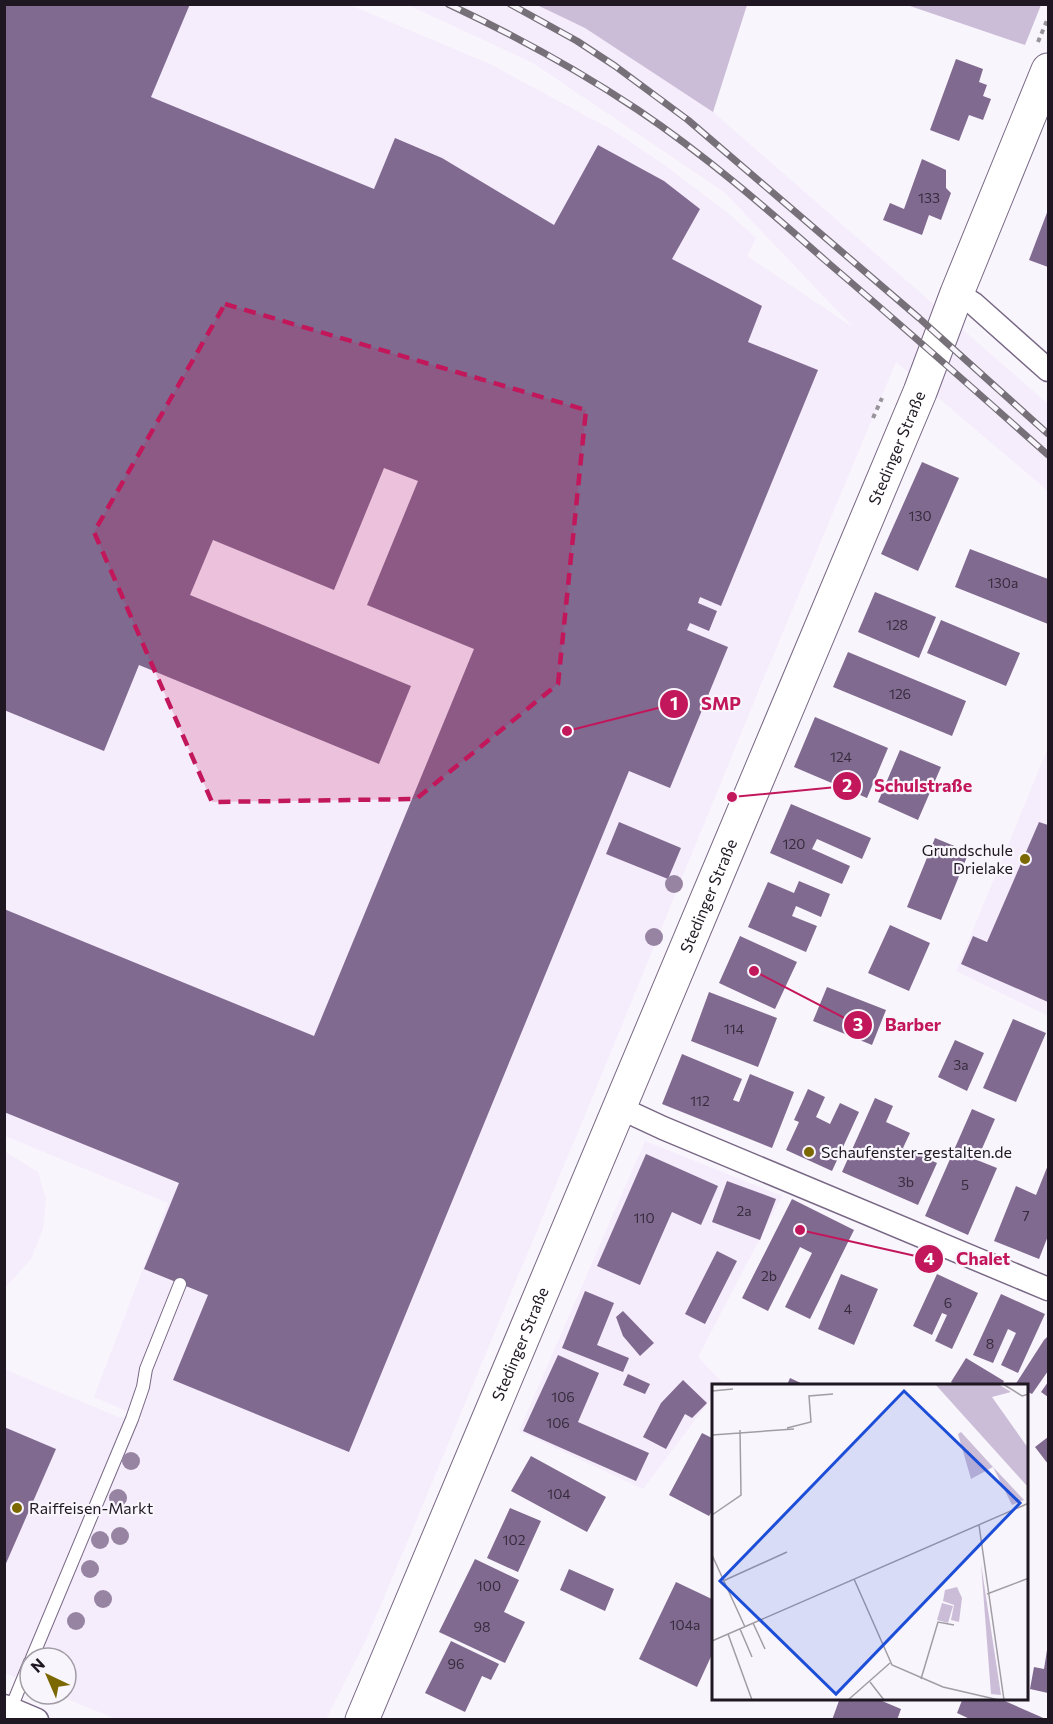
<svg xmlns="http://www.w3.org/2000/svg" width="1053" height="1724" font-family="Commissioner,sans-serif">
<rect width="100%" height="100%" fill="#f9f5fc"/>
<!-- built -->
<path fill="#f5ecfc" d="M5 5H350L492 65 614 131 663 164 728 213 756 238 747 256 854 328 724 192 533 63 408 5H537L585 28 713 112 1048 404V491L896 362 760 687 595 1091 414 1526 366 1640 326 1719H116L55 1694H66V1658H30V1684L5 1673 4 1369 118 1417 132 1419H145L94 1397 168 1203 5 1136Z
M1048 748V1016L956 971Z
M645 1141 782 1196 698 1357 723 1383 722 1385H714V1395L643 1489 519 1431Z
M4 1151 38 1172 46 1200 43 1229 31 1259 5 1288Z"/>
<!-- green -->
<path fill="#cbbdd7" d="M537 5H747L713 112 585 28Z
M907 5H1041L1025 45Z"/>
<!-- building -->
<path fill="#806a90" d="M7 4H190L151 97 374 189 395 138 442 158 554 225 598 145 664 181 700 209 672 259 762 306 748 342 818 370 721 606 700 597 698 603 717 611 709 631 690 623 687 630 728 647 670 788 629 771 349 1452 173 1380 208 1295 144 1269 179 1183 4 1112V909L314 1036 474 649 367 605 418 481 384 468 334 590 213 540 190 595 411 686 379 764 139 665 104 751 4 710V11Z
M956 59 983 69 979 82 987 85 983 96 991 99 983 120 969 115 959 141 930 130Z
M922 159 946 170V188L951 193 941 220 929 215 922 235 883 220 890 203 904 209Z
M1048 210V267L1029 260Z
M922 462 959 478 918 571 881 554Z
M970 549 1048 579V624L955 587Z
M875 592 936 617 919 658 858 632Z
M941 620 1020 653 1006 686 927 653Z
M848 652 966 701 952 736 833 687Z
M815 717 888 748 867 798 794 767Z
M900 750 941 767 918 820 878 802Z
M791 804 871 838 862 859 817 839 812 849 850 866 842 884 770 853Z
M619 822 681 848 668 879 606 854Z
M1039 822 1048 825V1002L961 964 973 936 987 942Z
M935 838 969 852 941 920 907 907Z
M799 881 830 894 821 917 796 906 792 916 817 926 806 952 748 927 768 882 794 893Z
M890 925 930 943 909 991 868 973Z
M740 936 797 962 775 1009 719 983Z
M827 987 886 1010 872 1045 813 1021Z
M709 992 777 1018 758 1067 691 1041Z
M1013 1019 1046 1033 1016 1102 983 1088Z
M955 1040 984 1053 967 1091 938 1077Z
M682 1054 742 1079 733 1100 739 1102 750 1074 794 1092 772 1148 662 1104Z
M808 1089 825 1097 816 1117 830 1124 840 1103 859 1112 832 1171 786 1150 799 1122 794 1120Z
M875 1098 893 1106 886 1122 910 1133 903 1148 937 1163 918 1205 842 1172Z
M972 1109 995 1119 977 1160 997 1168 968 1235 925 1216Z
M646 1154 718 1186 701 1225 672 1212 640 1285 597 1266Z
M1048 1165V1236L1039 1259 994 1241 1016 1186 1036 1195Z
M727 1181 776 1199 760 1240 712 1222Z
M792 1199 854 1230 810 1319 785 1307 812 1253 800 1247 768 1311 742 1298Z
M717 1251 737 1261 705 1324 685 1314Z
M841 1274 878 1289 854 1345 818 1329Z
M937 1274 978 1293 952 1349 935 1341 947 1315 942 1313 932 1335 913 1326Z
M585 1291 614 1303 597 1345 629 1358 623 1372 562 1348Z
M1001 1294 1045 1314 1018 1373 1001 1365 1016 1333 1008 1329 993 1363 973 1355Z
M623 1311 654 1343 640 1356 623 1336 616 1317Z
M1048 1336V1371L1032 1394 1028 1392V1385H1015L1044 1340Z
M558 1355 599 1373 578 1422 649 1453 636 1481 523 1431Z
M966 1358 1004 1381 1002 1385H955L951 1382Z
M628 1374 650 1384 645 1394 623 1385Z
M790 1378 805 1385H787Z
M683 1380 707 1403 692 1418 685 1414 666 1449 643 1437 661 1403Z
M1048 1382V1397L1041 1392Z
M4 1427 56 1449 4 1568Z
M702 1433 714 1439V1508L709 1516 669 1495Z
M1048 1437V1464L1035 1447Z
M531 1456 606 1497 587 1532 511 1491Z
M510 1508 541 1521 518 1572 487 1558Z
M475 1559 519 1580 504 1612 525 1622 505 1663 439 1632Z
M569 1569 614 1589 605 1611 560 1590Z
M676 1582 714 1600V1650L697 1687 639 1659Z
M451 1641 499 1664 491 1680 482 1676 465 1712 425 1693Z
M1047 1650H1048V1693L1030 1689 1034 1667 1044 1669Z
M840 1698H875L901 1709 897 1720H832Z
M963 1698H998L1048 1720H972L957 1713Z"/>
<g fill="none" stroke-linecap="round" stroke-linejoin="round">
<defs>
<path id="service" d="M32 1658 132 1419 143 1387 146 1369 180 1284
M11 1708 30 1662"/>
<path id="minor" d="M957 293 974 304 1048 370
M620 1108 663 1128 1048 1289
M4 1706 37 1720"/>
<g id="secondary">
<path id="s1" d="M362 1720 920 392 957 293 1048 70"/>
</g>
</defs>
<!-- service casing -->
<use href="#service" stroke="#786885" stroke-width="14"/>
<!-- minor casing -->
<use href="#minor" stroke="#786885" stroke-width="25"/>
<!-- secondary casing -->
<use href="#secondary" stroke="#786885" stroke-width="35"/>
<!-- path -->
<path stroke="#99939c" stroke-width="4" stroke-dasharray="4.5 4.5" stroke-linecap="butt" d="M1038 42 1048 18
M873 418 882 398"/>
<!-- service -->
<use href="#service" stroke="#fff" stroke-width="12"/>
<!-- minor -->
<use href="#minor" stroke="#fff" stroke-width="22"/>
<!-- secondary -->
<use href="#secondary" stroke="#fff" stroke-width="33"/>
<defs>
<path id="rail" d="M448 4C514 35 578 70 638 110 705 155 766 208 826 261 901 325 975 390 1048 455
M510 4 577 41 615 66 688 120 919 318 1048 434"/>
</defs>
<!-- rail casing -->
<use href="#rail" stroke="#767079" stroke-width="7"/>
<!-- rail -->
<use href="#rail" stroke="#f9f5fc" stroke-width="4.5" stroke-dasharray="14" stroke-linecap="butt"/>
</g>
<!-- trees -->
<g fill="#9784a3">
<circle cx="674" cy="884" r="9"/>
<circle cx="654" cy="937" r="9"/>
<circle cx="131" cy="1461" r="9"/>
<circle cx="118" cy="1498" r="9"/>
<circle cx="120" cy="1536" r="9"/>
<circle cx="100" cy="1540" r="9"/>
<circle cx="90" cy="1569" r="9"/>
<circle cx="103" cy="1599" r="9"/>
<circle cx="76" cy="1621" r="9"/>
</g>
<!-- marked area -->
<path fill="#c2185b" fill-opacity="0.2" stroke="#c2185b" stroke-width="4.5" stroke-dasharray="12 8" stroke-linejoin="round" d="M225 304 586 410 558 684 416 799 212 802 94 532Z"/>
<!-- markers -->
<g fill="#7b6800" stroke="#f9f5fc" stroke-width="2">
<circle cx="1025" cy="859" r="6"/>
<circle cx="809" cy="1152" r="6"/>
<circle cx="17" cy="1508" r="6"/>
</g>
<g text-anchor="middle" stroke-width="4.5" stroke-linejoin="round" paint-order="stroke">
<!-- number labels -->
<g font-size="14" fill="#372c3e">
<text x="929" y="203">133</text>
<text x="920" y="521">130</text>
<text x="1003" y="588">130a</text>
<text x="897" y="630">128</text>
<text x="900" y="699">126</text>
<text x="841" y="762">124</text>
<text x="794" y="849">120</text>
<text x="734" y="1034">114</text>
<text x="961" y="1070">3a</text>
<text x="700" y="1106">112</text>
<text x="906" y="1187">3b</text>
<text x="965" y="1190">5</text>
<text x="744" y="1216">2a</text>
<text x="1026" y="1221">7</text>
<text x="644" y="1223">110</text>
<text x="769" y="1281">2b</text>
<text x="948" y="1308">6</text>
<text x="848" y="1314">4</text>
<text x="990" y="1349">8</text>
<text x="563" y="1402">106</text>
<text x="558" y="1428">106</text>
<text x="559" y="1499">104</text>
<text x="514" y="1545">102</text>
<text x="489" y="1591">100</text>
<text x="685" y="1630">104a</text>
<text x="482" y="1632">98</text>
<text x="456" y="1669">96</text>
</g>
<!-- street labels -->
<g font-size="16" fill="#1f1823" stroke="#f9f5fc">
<text dy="6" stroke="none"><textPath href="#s1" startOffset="1380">Stedinger Straße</textPath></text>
<text dy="6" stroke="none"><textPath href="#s1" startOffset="894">Stedinger Straße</textPath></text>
<text dy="6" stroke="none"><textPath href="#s1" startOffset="408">Stedinger Straße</textPath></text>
</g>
<!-- poi labels -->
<g font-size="16" fill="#1f1823" stroke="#f9f5fc" text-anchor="start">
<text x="1013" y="856" text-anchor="end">Grundschule<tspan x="1013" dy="18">Drielake</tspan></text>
<text x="821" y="1158">Schaufenster-gestalten.de</text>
<text x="29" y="1514">Raiffeisen-Markt</text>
</g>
</g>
<!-- overview -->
<g transform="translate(712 1384)">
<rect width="316" height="316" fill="#f9f5fc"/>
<path d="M223 0H286L299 8 280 13 316 64V103ZM249 48 281 83 312 116 300 121 281 83 259 95 246 50ZM269 180 289 311 279 310ZM245 203 250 214 247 238 239 236 242 221 231 217 233 206ZM230 219 241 222 236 239 225 236Z" fill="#cbbdd7"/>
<path fill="none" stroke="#a29da5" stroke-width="1.5" d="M291 0 310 12 317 10M0 7 21 5M75 44 99 38 97 12 121 10M0 51 82 45M0 131 29 111 28 46M267 141 292 316M0 171 33 243M142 195 180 281 231 303 287 316M11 197 75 168M275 210 317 194M41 239 53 265M28 245 40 273M16 250 40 316M0 257 317 119M209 295 226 238 242 241M158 298 172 316M136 316 178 279"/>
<path fill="#1d4ed8" fill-opacity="0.15" stroke="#1d4ed8" stroke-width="3" d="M192 7 308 119 124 310 8 197Z"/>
<rect width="316" height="316" fill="none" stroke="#1f1823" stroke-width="3"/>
</g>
<!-- callouts -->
<path fill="none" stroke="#c2185b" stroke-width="2" d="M567 731L674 704M732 797L847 786M754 971L858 1025M800 1230L929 1259"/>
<g fill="#c2185b" stroke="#f9f5fc" stroke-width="2">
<circle cx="567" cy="731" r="6"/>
<circle cx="732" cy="797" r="6"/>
<circle cx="754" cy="971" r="6"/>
<circle cx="800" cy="1230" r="6"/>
<circle cx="674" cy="704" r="15"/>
<circle cx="847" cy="786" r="15"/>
<circle cx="858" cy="1025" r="15"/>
<circle cx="929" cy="1259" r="15"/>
</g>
<g font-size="18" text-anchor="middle" font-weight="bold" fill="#fff">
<text x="674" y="710">1</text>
<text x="847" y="792">2</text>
<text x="858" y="1031">3</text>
<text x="929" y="1265">4</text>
</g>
<g font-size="18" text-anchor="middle" font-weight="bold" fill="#c2185b" stroke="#f9f5fc" stroke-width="4.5" stroke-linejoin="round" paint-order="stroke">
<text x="721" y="710">SMP</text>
<text x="923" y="792">Schulstraße</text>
<text x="913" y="1031">Barber</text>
<text x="983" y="1265">Chalet</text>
</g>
<!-- border -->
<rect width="1053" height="1724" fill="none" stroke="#1f1823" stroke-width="12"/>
<!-- north arrow -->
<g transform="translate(48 1676) rotate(316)"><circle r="28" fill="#f9f5fc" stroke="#a29da5" stroke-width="1.5"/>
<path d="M0-4.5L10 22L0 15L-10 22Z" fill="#7b6800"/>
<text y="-9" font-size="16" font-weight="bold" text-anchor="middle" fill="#1f1823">N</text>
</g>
</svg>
